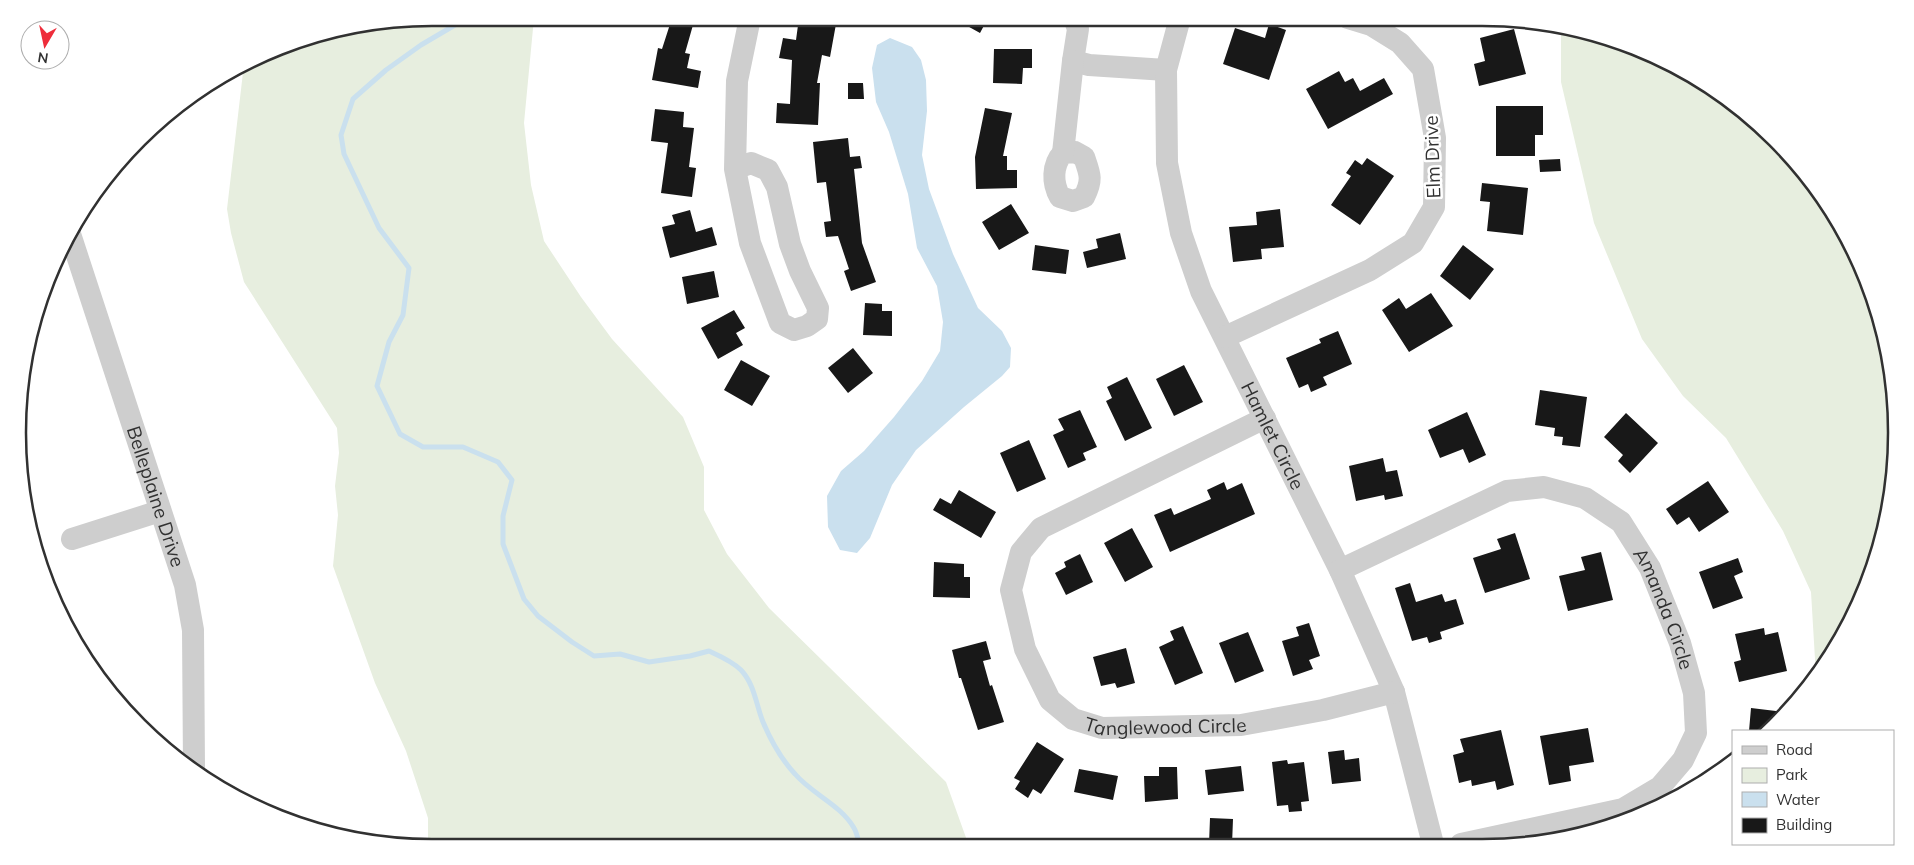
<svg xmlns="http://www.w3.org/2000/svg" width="1914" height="865" font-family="Mulish,sans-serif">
<rect width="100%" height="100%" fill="#fff"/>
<!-- green -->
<path fill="#e7eedf" d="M432 18H534L524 123 531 185 544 241 581 297 612 339 683 417 704 467V510L727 554 769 608 946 782 969 846 428 847V818L406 751 375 683 333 566 338 515 335 486 339 453 337 428 244 282 231 233 227 209 244 64 299 40Z
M1561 25 1640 49 1712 87 1775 139 1826 202 1865 273 1888 351 1896 432 1889 513 1865 591 1816 676 1811 592 1783 531 1726 438 1683 396 1642 339 1594 223 1561 82Z"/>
<!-- water -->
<path fill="#cae0ee" d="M890 38 912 47 921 60 926 80 927 111 922 155 929 189 953 254 978 308 1002 331 1011 348 1010 367 1002 376 964 407 916 450 892 485 870 538 857 553 840 550 828 527 827 496 841 471 864 451 894 417 922 381 940 351 943 322 937 286 917 248 908 194 889 132 876 102 872 68 877 45Z"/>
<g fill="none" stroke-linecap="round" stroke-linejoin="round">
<!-- stream -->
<path stroke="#cae0ee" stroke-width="5" d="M462 18 455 25 421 45 386 70 353 99 341 135 344 154 379 228 409 268 403 315 389 342 377 386 400 434 423 447H463L498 462 512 480 503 516V544L524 599 538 616 572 642 594 656 620 654 649 662 690 656 709 651C720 656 732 661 741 670 755 685 756 705 763 722 771 741 782 760 795 774 812 794 841 805 854 828 857 833 858 840 860 846"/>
</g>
<!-- building -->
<path fill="#181818" d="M672 18H695L685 53 690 54 687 68 701 71 698 88 652 80 658 48 662 49Z
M799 18 836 24 830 57 822 55 817 83H820L818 125 776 123 777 103 790 104 792 60 779 58 783 38 796 40Z
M953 18H988L980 33Z
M1269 24 1286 30 1269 80 1223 64 1235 28 1265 38Z
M1514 29 1526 74 1479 86 1474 64 1485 61 1480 38Z
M994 49H1032V68H1023L1022 84 993 83Z
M1339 71 1345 82 1353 78 1360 91 1384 78 1393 94 1328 129 1306 89Z
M848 83H863L864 99H848Z
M1496 106H1543V135H1535V156H1496Z
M985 108 1012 113 1003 156H1007V170H1017V188L976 189 975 157Z
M655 109 684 112 683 127 694 128 689 167 696 168 692 197 661 193 668 143 651 141Z
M848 138 850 157 860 156 862 168 854 169 862 243 876 282 851 291 844 271 849 269 838 236 826 237 824 222 831 221 826 182 817 183 813 142Z
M1367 158 1394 176 1360 225 1331 205 1351 176 1346 173 1355 160 1362 165Z
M1560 159 1561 171 1540 172 1539 160Z
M1482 183 1528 188 1523 235 1487 231 1490 202 1480 201Z
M1011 204 1029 233 999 250 982 222Z
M1280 209 1284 247 1261 249 1262 259 1233 262 1229 227 1257 225 1256 212Z
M690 210 696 232 712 227 717 245 670 258 662 227 675 224 672 215Z
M1120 233 1126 259 1087 268 1083 252 1098 248 1096 239Z
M1035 245 1069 250 1066 274 1032 270Z
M1463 245 1494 269 1470 300 1440 276Z
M714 271 719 297 687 304 682 277Z
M1431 293 1453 326 1409 352 1382 310 1399 298 1406 309Z
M865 303 882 304V311H892V336L863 335Z
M734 310 745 328 736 333 743 345 718 359 701 328Z
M1338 331 1352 364 1323 377 1327 385 1311 392 1308 384 1299 388 1286 358 1321 343 1319 339Z
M853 348 873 373 848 393 828 368Z
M741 360 770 376 752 406 724 390Z
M1184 365 1203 402 1174 416 1156 379Z
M1127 377 1152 428 1125 441 1106 401 1112 398 1107 387Z
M1540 390 1587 397 1580 447 1562 445 1563 437 1554 436 1555 428 1535 425Z
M1080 410 1097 447 1083 453 1086 460 1068 468 1053 435 1064 430 1058 419Z
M1467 412 1486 455 1469 463 1463 449 1440 458 1428 430Z
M1626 413 1658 443 1630 473 1618 461 1623 455 1604 437Z
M1029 440 1046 479 1017 492 1000 453Z
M1383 458 1386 472 1397 470 1403 496 1385 500 1384 495 1356 501 1349 466Z
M1708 481 1729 512 1699 532 1689 517 1677 525 1666 509Z
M1224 482 1227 490 1242 483 1255 514 1170 552 1154 515 1171 508 1174 515 1211 499 1207 490Z
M959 490 996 512 981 538 933 510 940 498 951 504Z
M1132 528 1153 567 1125 582 1104 543Z
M1515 533 1530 579 1485 593 1473 558 1501 549 1497 539Z
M1601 552 1613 600 1568 611 1559 576 1585 570 1581 557Z
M1080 554 1093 582 1066 595 1055 573 1066 567 1064 562Z
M1738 558 1743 572 1734 576 1743 598 1713 609 1699 572Z
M934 562 964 564V577H970V598L933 597Z
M1410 583 1416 602 1442 594 1445 602 1456 599 1464 624 1440 632 1442 639 1429 643 1427 637 1412 641 1395 588Z
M1309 623 1320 656 1309 660 1313 669 1293 676 1282 641 1299 636 1296 627Z
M1183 626 1203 673 1175 685 1159 647 1174 640 1170 631Z
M1764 628 1765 635 1778 632 1787 671 1739 682 1734 662 1741 660 1735 634Z
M1248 632 1264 671 1235 683 1219 643Z
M986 641 991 659 983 661 990 686 992 685 1004 722 978 730 961 678H959L952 650Z
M1126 648 1135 683 1117 688 1115 683 1101 686 1093 657Z
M1751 708 1784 712 1765 731H1749Z
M1588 728 1594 762 1569 766 1571 781 1549 785 1540 736Z
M1501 730 1514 785 1497 790 1495 781 1472 786 1471 780 1459 783 1453 755 1464 752 1460 739Z
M1037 742 1064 759 1041 794 1033 789 1028 798 1015 789 1020 781 1014 778Z
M1344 750 1345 760 1359 758 1361 781 1332 784 1328 752Z
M1287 760 1288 764 1304 762 1309 801 1301 802 1302 811 1289 812 1288 805 1277 806 1272 762Z
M1241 766 1244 791 1208 795 1205 770Z
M1159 767H1177L1178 799 1145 802 1144 776H1159Z
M1079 769 1118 776 1113 800 1074 792Z
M1210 818 1233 819 1232 845 1209 844Z"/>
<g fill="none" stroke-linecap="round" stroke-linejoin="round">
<!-- minor -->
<g stroke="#cecece" stroke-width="22">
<path d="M1074 18 1078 29 1073 61 1089 65 1166 70"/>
<path id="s1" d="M1180 18 1166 70 1167 163 1181 233 1201 291 1340 570 1394 692 1433 844"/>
<path d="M1075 152 1084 157C1090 174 1093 180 1084 197L1073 201 1060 197C1052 183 1052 165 1063 153Z"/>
<path d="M1063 153 1073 61"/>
<path d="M735 169 751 163 768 170 777 187 790 244 800 271 818 308 817 319 807 326 794 330 780 323 750 243 735 169 737 81 750 18"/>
<path id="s2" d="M70 234 185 585 193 630 194 767"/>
<path d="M1225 337 1370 270 1413 243 1434 207 1435 138 1423 69 1400 43 1371 25 1348 18"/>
<path id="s3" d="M1265 418 1041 528 1021 552 1011 590 1025 649 1050 700 1073 719 1102 728 1241 725 1323 710 1394 692"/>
<path d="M72 539 160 511"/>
<path id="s4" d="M1340 570 1507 491 1544 487 1585 498 1621 522 1650 568 1680 643 1694 693 1696 733 1683 760 1660 787 1623 809 1461 844"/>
</g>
</g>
<g text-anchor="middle" stroke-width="5" stroke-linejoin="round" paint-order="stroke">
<!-- street labels -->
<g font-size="19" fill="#313131" stroke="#fff">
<text transform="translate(1432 157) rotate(-92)" y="7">Elm Drive</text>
<text dy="7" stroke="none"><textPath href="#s1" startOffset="441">Hamlet Circle</textPath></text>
<text dy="7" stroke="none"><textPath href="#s2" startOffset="276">Belleplaine Drive</textPath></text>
<text dy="7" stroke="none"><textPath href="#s4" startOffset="405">Amanda Circle</textPath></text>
<text dy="7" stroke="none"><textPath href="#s3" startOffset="561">Tanglewood Circle</textPath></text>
</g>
</g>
<!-- crop -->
<path d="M0 0H1914V865H0ZM432 26H1482A406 406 0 0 1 1888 432V433A406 406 0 0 1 1482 839H432A406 406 0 0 1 26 433V432A406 406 0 0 1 432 26Z" fill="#fff" fill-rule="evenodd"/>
<path fill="none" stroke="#313131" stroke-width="2.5" d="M432 26H1482A406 406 0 0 1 1888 432V433A406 406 0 0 1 1482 839H432A406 406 0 0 1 26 433V432A406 406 0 0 1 432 26Z"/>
<!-- legend -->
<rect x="1732" y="730" width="162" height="115" fill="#ffffff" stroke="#adadad"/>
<rect x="1742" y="746" width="25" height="8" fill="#cecece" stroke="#adadad"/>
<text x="1776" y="755" font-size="15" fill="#313131">Road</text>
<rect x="1742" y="768" width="25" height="15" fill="#e7eedf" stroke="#adadad"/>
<text x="1776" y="780" font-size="15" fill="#313131">Park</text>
<rect x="1742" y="792" width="25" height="15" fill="#cae0ee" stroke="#adadad"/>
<text x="1776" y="805" font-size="15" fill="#313131">Water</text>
<rect x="1742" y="818" width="25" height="15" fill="#181818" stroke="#adadad"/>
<text x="1776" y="830" font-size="15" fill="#313131">Building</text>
<!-- north arrow -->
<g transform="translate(45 45) rotate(189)"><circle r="24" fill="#ffffff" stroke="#adadad"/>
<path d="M0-4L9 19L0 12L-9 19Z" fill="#ee2d3b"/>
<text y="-8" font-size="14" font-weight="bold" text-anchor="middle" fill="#313131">N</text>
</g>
</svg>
